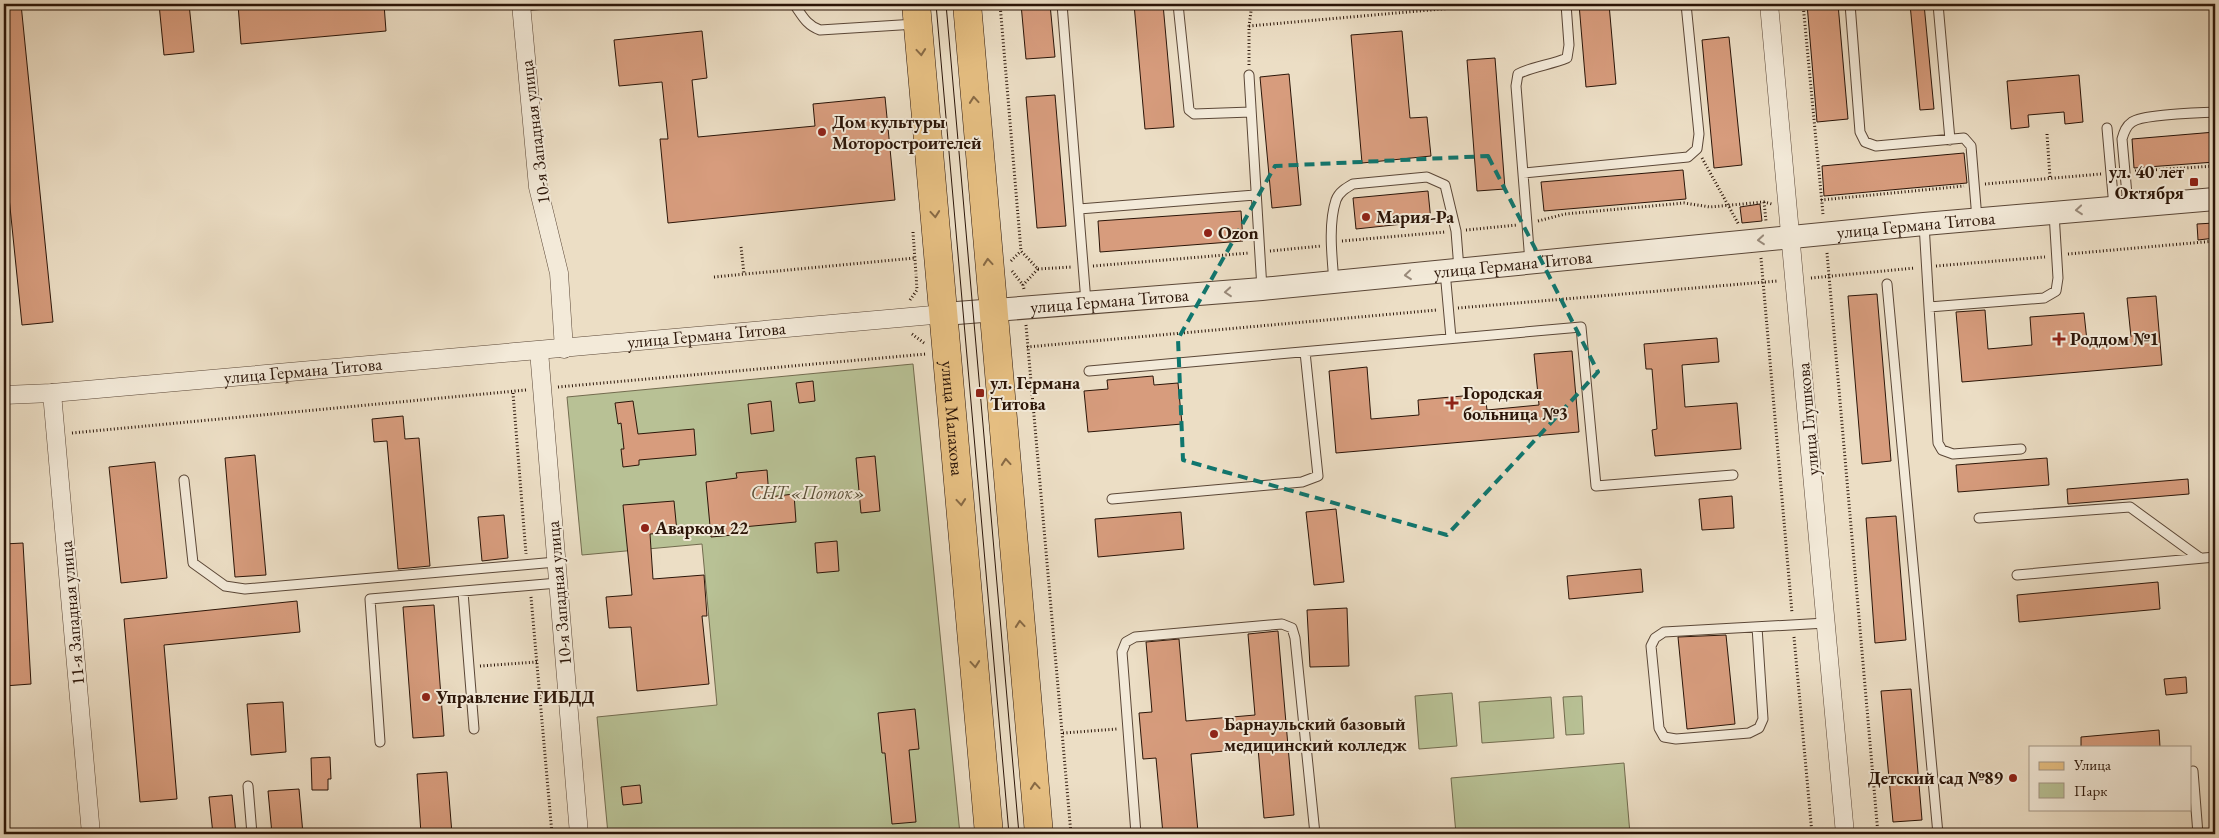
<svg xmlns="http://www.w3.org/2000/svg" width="2219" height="838" font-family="'EB Garamond',serif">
<rect width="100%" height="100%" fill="#ecdec5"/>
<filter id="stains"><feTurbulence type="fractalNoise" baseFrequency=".004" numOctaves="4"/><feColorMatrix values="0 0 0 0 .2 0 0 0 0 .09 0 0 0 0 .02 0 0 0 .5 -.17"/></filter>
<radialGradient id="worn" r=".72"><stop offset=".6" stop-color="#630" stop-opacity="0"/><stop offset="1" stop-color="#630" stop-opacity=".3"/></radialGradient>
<!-- green -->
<path fill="#b8c195" stroke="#726b4e" d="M913 364 960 834H608L597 717 717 705 702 544 582 555 567 397Z
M1452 693 1457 746 1419 749 1415 696Z
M1582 696 1584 734 1566 735 1563 697Z
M1551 697 1554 738 1482 743 1479 702Z
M1624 763 1630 834H1456L1451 778Z"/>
<!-- building -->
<path fill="#d79c7d" stroke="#2b1508" d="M4 4H21L53 322 22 325 4 148Z
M159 4H189L194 52 164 55Z
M238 4H384L386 31 241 44Z
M1021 4H1050L1055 57 1026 59Z
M1134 4H1163L1174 127 1145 129Z
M1579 4H1609L1616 84 1586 87Z
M1807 4H1838L1848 119 1817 122Z
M1910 4H1924L1934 109 1920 110Z
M702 31 707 78 692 80 698 137 815 126 813 104 885 97 895 200 668 223 660 139H668L662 82 619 86 614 40Z
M1402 31 1410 118 1427 117 1431 156 1362 163 1351 35Z
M1729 37 1742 165 1714 168 1702 40Z
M1495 58 1505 189 1477 191 1467 60Z
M1289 74 1301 205 1272 208 1260 77Z
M2079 75 2083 122 2065 124 2064 112 2028 115 2029 127 2011 129 2007 81Z
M1055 95 1066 226 1037 228 1026 97Z
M2215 132V162L2134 168 2132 139Z
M1964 153 1967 183 1824 196 1822 166Z
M1683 170 1686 199 1544 211 1541 182Z
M1428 191 1431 221 1356 229 1353 198Z
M1760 204 1762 221 1742 223 1740 207Z
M1241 211 1243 241 1100 252 1098 221Z
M2214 223 2215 238 2198 240 2197 224Z
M1877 294 1891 461 1862 464 1848 296Z
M2156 296 2162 365 1962 382 1956 312 1985 310 1988 349 2032 345 2030 317 2084 313 2087 341 2131 337 2127 298Z
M1717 338 1719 362 1682 365 1685 407 1737 403 1741 449 1655 456 1652 430 1657 429 1652 369H1646L1644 344Z
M1572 351 1579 432 1336 453 1329 371 1367 367 1371 419 1419 415 1418 400 1485 394 1487 410 1539 405 1534 354Z
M1153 376 1154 385 1178 383 1182 424 1088 432 1084 391 1108 389 1107 380Z
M813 381 815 401 799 403 796 383Z
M633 401 638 434 694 429 696 455 639 460V465L623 467 621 449H624L621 423 618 424 615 403Z
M771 401 774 431 751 434 748 404Z
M403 416 405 439 419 438 430 566 398 569 387 441 374 442 372 419Z
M255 455 266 575 235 577 225 458Z
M875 456 880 511 861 513 856 458Z
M2047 458 2049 485 1958 492 1956 465Z
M155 462 167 578 121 583 109 467Z
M767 470 769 497 794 494 796 522 732 528 733 535 711 537 706 482 737 478 736 473Z
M2188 479 2189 494 2068 504 2067 489Z
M1732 496 1734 528 1702 530 1699 499Z
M674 501 677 532 650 534 653 579 704 575 707 616H702L709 684 637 691 631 627 609 628 606 597 632 595 623 505Z
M1336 509 1344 582 1314 585 1306 512Z
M1181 512 1184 549 1098 557 1095 519Z
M504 515 508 558 482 561 478 517Z
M1896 516 1906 640 1875 643 1866 518Z
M837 541 839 571 817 573 815 543Z
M23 543 31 684 4 686V544Z
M1641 569 1643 592 1569 599 1567 576Z
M2158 582 2160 609 2019 622 2017 595Z
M297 601 300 632 164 645 177 799 140 802 124 619Z
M434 605 444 736 413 738 403 607Z
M1347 608 1349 666 1310 667 1307 610Z
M1278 631 1294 815 1264 818 1258 748 1191 754 1198 832 1163 834 1156 758 1143 759 1139 713 1152 712 1146 642 1179 639 1186 721 1255 715 1248 634Z
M1726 635 1735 724 1687 729 1678 637Z
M2186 677 2187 693 2166 695 2164 679Z
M1911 689 1922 820 1893 822 1881 691Z
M283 702 286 752 251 755 247 704Z
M915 709 919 749 909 750 916 822 892 824 885 753H882L878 713Z
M2159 730 2160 747H2081V737Z
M330 757 331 779H328V790H312L311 758Z
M447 772 452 834H421L417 774Z
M640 785 642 803 623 805 621 787Z
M299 789 303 834H272L268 791Z
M232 795 236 834H213L209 797Z"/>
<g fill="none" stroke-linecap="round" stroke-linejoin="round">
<defs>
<path id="service" d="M794 4C802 15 806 25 820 30L916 24
M1062 4 1086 302
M1178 4 1189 110 1194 114 1251 112
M1850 4 1860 132 1865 142 1876 146 1964 138 1971 146 1977 219
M1938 4 1950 140
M521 6 546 4
M1249 75 1262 289
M2107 128 2114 207
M1523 173 1688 157 1697 149 1699 134 1686 4
M2128 206 2122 139C2124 132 2126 126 2132 122 2143 114 2199 113 2215 112
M1079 209 1255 195
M1924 224 1929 307 2044 298 2056 291 2058 278 2054 213
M1530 262 1516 86 1518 74C1533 66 1551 65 1567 58L1569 45 1566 4
M1445 271 1451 338
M1334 282C1332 257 1328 224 1336 200 1339 192 1346 188 1353 184L1427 177 1445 185 1456 231 1459 269
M1887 284 1938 834
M1929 307 1938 443 1942 450 1953 454 2021 449
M1089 371 1581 327 1596 486 1733 475
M184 480 193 563 225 586 245 589 556 562
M1112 499 1302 482 1318 476 1305 352
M1979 518 2130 507 2200 558
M2017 575 2215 557
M463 592 474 729
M1757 627 1763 719 1759 728 1749 733 1676 739 1664 737 1659 728 1651 646 1655 638 1664 632 1826 623
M380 742 370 599 558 583
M2193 771 2198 834
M248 786 252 834
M1136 834 1122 652 1126 642 1135 637 1282 624 1292 628 1295 638 1315 834"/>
<g id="minor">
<path d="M521 4 538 187 559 273 564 349"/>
<path d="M1769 4 1845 834"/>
<path d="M539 351 579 834"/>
<path d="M52 393 91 834"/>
<path id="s1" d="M4 395 52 393 944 314"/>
</g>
<g id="tertiary">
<path id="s2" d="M944 314 1262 289 1924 224 2215 199"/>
</g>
<g id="primary">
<path id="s3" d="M916 4 989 834"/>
<path d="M967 4 1039 834"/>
</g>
</defs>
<!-- service casing -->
<use href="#service" stroke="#5b4737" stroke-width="11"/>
<!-- minor casing -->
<use href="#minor" stroke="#5b4737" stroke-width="19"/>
<!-- tertiary casing -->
<use href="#tertiary" stroke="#5b4737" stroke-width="24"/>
<!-- primary casing -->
<use href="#primary" stroke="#2b1508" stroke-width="29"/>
<!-- path -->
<path stroke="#2b1508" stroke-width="3" stroke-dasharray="1 2.5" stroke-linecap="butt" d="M1000 4 1021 251 1038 269 1023 285 1024 289
M1803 4 1823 214
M1249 26 1464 7 1470 4
M1249 65V26L1252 4
M2047 134 2050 178
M1702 158 1739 225
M2135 171 2215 166
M1985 184 2101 174
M1821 200 1964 186
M1764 202 1766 221
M1538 221 1565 214 1684 203 1710 207 1764 202 1772 204
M1466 230 1517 225
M913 232 916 274
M1342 241 1445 232
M741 247 744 274
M1270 251 1321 246
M1827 253 1878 834
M2068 254 2215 241
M1761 258 1792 613
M1011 261 1021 251
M1093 266 1249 253
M1936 266 2045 257
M1038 269 1072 267
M1012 271 1023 285
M714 277 915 258
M1811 278 1915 268
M910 300 917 290 916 274
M1458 308 1777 281
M1026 325 1071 834
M912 334 924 343
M1027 347 1437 310
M558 387 926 354
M513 393 526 554
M72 433 526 390
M531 597 552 834
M1794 637 1812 834
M480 666 537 662
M1063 733 1117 729"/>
<!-- service -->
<use href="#service" stroke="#f3ead9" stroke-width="9"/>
<!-- minor -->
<use href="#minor" stroke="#f3ead9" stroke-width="18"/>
<!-- tertiary -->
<use href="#tertiary" stroke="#f3ead9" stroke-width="22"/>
<!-- primary -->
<use href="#primary" stroke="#e6bf82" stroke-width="28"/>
<!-- tram -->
<path stroke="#2b1508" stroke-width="1" d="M936 4 1009 834
M946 4 1019 834"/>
</g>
<!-- one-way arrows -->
<defs><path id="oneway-chevron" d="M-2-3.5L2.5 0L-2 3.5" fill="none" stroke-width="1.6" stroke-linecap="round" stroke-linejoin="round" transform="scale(1.25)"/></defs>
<g stroke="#886a45">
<use href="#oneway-chevron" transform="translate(921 52) rotate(85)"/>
<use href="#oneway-chevron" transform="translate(974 100) rotate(-95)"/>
<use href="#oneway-chevron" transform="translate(935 214) rotate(85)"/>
<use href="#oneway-chevron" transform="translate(988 262) rotate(-95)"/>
<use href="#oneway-chevron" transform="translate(1006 462) rotate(-95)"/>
<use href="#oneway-chevron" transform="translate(961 502) rotate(85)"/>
<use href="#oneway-chevron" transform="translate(1020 624) rotate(-95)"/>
<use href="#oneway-chevron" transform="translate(975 664) rotate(85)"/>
<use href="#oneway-chevron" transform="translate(1035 786) rotate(-95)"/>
</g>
<g stroke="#998a7b">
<use href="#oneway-chevron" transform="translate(2079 210) rotate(175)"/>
<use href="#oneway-chevron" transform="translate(1761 240) rotate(175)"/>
<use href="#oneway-chevron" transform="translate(1408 275) rotate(174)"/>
<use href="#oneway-chevron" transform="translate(1228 292) rotate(175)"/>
</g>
<!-- marked area -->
<path fill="none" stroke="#0f766e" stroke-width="4" stroke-dasharray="10 6" stroke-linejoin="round" d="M1488 156 1598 372 1447 535 1183 460 1178 339 1275 166Z"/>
<!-- markers -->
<g fill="#8f2418" stroke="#f3ead9" stroke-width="2">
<circle cx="822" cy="132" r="5"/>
<rect x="2189" y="177" width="10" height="10" rx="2.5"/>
<circle cx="1366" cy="217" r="5"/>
<circle cx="1208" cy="233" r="5"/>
<path d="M2056.5 331.5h5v5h5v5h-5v5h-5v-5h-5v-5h5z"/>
<rect x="975" y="388" width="10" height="10" rx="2.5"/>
<path d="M1449.5 395.5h5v5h5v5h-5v5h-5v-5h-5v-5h5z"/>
<circle cx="645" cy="528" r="5"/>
<circle cx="426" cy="697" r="5"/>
<circle cx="1214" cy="734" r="5"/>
<circle cx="2013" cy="778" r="5"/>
</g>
<g text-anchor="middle" stroke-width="4" stroke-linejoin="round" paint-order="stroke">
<!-- poi labels -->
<g font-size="18" font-weight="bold" fill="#2b1508" stroke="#f3ead9" text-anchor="start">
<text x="832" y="128">Дом культуры<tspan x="832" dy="21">Моторостроителей</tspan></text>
<text x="2184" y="178" text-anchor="end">ул. 40 лет<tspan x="2184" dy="21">Октября</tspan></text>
<text x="1376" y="223">Мария-Ра</text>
<text x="1218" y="239">Ozon</text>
<text x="2070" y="345">Роддом №1</text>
<text x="990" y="389">ул. Германа<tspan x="990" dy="21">Титова</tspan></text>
<text x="1463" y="399">Городская<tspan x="1463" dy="21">больница №3</tspan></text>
<text x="655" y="534">Аварком 22</text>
<text x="436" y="703">Управление ГИБДД</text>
<text x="1224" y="730">Барнаульский базовый<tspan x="1224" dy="21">медицинский колледж</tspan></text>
<text x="2003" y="784" text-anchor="end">Детский сад №89</text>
</g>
<!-- street labels -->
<g font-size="18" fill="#2b1508" stroke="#f3ead9">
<text transform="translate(535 132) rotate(-97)" y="6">10-я Западная улица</text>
<text dy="6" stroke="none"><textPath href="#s2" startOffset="976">улица Германа Титова</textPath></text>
<text dy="6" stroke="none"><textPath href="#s2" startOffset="571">улица Германа Титова</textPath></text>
<text dy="6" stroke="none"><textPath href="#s2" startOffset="166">улица Германа Титова</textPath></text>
<text dy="6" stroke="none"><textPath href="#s1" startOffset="705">улица Германа Титова</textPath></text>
<text dy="6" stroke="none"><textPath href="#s1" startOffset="300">улица Германа Титова</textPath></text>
<text dy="6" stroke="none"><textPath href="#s3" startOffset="416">улица Малахова</textPath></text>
<text transform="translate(1808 419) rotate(-95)" y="6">улица Глушкова</text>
<text transform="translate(559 593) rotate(-95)" y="6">10-я Западная улица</text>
<text transform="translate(72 613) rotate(-95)" y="6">11-я Западная улица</text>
</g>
<!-- park labels -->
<g font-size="18" font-style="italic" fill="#5c5139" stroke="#f3ead9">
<text x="808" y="499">СНТ «Поток»</text>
</g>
</g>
<!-- margin -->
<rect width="2219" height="838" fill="none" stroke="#ecdec5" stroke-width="20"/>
<rect x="5" y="5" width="2209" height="828" fill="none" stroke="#2b1508" stroke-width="2.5"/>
<rect x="10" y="10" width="2199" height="818" fill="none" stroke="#2b1508"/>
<!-- legend -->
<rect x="2029" y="746" width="162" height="65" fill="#f3ead9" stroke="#a39585"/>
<rect x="2039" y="762" width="25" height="8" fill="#e6bf82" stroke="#a39585"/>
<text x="2074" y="770" font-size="15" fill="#2b1508">Улица</text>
<rect x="2039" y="783" width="25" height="15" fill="#b8c195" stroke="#a39585"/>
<text x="2074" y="796" font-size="15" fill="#2b1508">Парк</text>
<rect width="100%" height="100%" filter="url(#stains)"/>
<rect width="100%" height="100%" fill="url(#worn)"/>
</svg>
